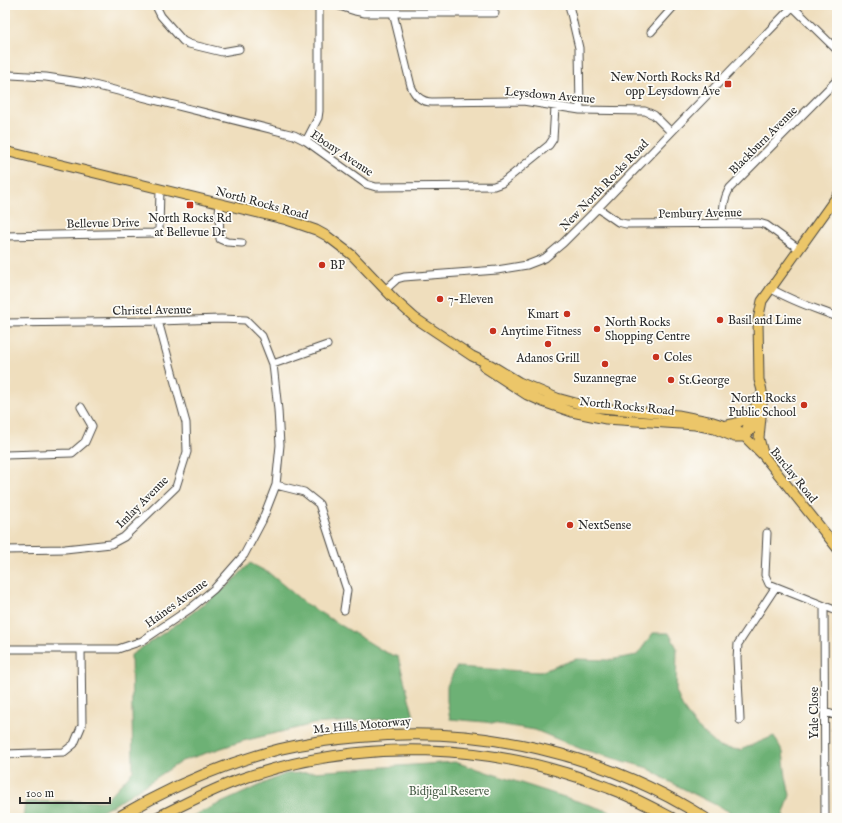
<svg xmlns="http://www.w3.org/2000/svg" width="842" height="823" font-family="'IM FELL English',serif">
<rect width="100%" height="100%" fill="#fdfcf7"/>
<filter id="ink" filterUnits="userSpaceOnUse"><feTurbulence type="fractalNoise" baseFrequency=".025" numOctaves="2"/><feDisplacementMap in="SourceGraphic" scale="8" xChannelSelector="R" yChannelSelector="G"/><feConvolveMatrix kernelMatrix="1 2 1 2 8 2 1 2 1" color-interpolation-filters="sRGB"/></filter>
<filter id="wash" filterUnits="userSpaceOnUse"><feTurbulence type="fractalNoise" baseFrequency=".012" numOctaves="4" result="noise"/><feDisplacementMap in="SourceGraphic" scale="16" xChannelSelector="R" yChannelSelector="G"/><feGaussianBlur stdDeviation="0.9" result="paint"/><feColorMatrix in="noise" values="0 0 0 0 0 0 0 0 0 0 0 0 0 0 0 0 0 1.4 0 .05"/><feComposite in="paint" operator="in"/></filter>
<g filter="url(#wash)">
<rect width="100%" height="100%" fill="#efdebd"/>
<!-- forest -->
<path fill="#6db175" stroke="#4c6e50" d="M250 563 269 573 306 604 385 652 398 657 414 717 314 724 243 741 182 761 114 805 87 818H23L25 802 105 801 133 771 131 655 184 619 229 585Z
M653 633H669L677 648 676 691 682 706 696 726 719 747 740 750 774 736 783 752 786 777 790 795 783 816 784 818H736L730 812 668 781 648 768 581 749 535 730 485 722 450 719 447 701V686L456 667 540 672 576 659 609 660 637 655Z
M455 762 630 818H188L285 774Z"/>
</g>
<g filter="url(#ink)">
<g fill="none" stroke-linecap="round" stroke-linejoin="round">
<defs>
<path id="minor" d="M157 5V8L161 16 183 41 189 44 222 52 239 49
M336 5 355 11 365 13H495
M569 5 579 48 580 110
M792 6 837 50
M393 13 411 86C415 96 421 102 432 102L523 101 580 110 645 111 654 115 671 132
M651 32 675 5
M5 72 11 75 46 77 86 83 294 135 306 141 366 184 376 187 494 186 502 183 549 145 553 139 555 107
M306 141 318 118 319 111V5
M220 204 219 212 220 239 227 242 242 243
M598 208 618 222 626 224 759 223 766 225 799 249
M723 223C723 210 723 199 730 188L837 80
M5 236 154 233 159 230 160 189
M770 288C791 301 814 308 837 317
M385 290 397 279 404 277 497 270 527 265 545 258 563 243 598 208 794 5
M5 323 158 321 221 319 246 320 262 336 273 364 278 410 280 445 276 485 262 521 244 555 214 589 191 608 142 641 118 649H5
M273 364 327 345
M5 455 72 453 85 442 92 426 81 407
M276 485 304 492 319 504 347 590 344 610
M767 533 765 575 769 584 837 611
M5 550 65 549 111 544 124 537 176 487 187 452 186 423 158 321
M824 607 825 817 826 818
M825 712 837 716
M740 720 737 658 738 644 775 588
M5 754 64 752 74 744 82 725 81 649"/>
<path id="major" d="M5 151 287 220 316 230 327 236 352 255 395 300 415 318 472 356 491 365 519 382 557 398 590 407 678 415 713 422 738 430 763 455 837 548
M484 367 527 395 543 402 572 412 606 419 695 425 715 429 734 437H744C761 422 767 401 759 380L758 320 762 301 837 196
M761 417 759 438 763 453
M727 425C738 424 747 419 752 410
M745 434C748 422 756 413 757 399"/>
<path id="highway" d="M117 818C168 788 222 764 280 749 306 743 333 739 360 737 480 725 602 753 705 818
M156 818C185 804 214 788 244 778 364 737 491 742 609 788 631 796 651 807 672 818"/>
</defs>
<!-- minor casing -->
<use href="#minor" stroke="#484641" stroke-width="9"/>
<!-- major casing -->
<use href="#major" stroke="#484641" stroke-width="11"/>
<!-- highway casing -->
<use href="#highway" stroke="#484641" stroke-width="12"/>
<!-- minor -->
<use href="#minor" stroke="#fff" stroke-width="7"/>
<!-- major -->
<use href="#major" stroke="#ecc669" stroke-width="9"/>
<!-- highway -->
<use href="#highway" stroke="#ecc669" stroke-width="10"/>
</g>
</g>
<!-- markers -->
<g fill="#c8321e" stroke="#fdfcf7" stroke-width="1.5">
<rect x="724" y="80" width="8" height="8" rx="2"/>
<rect x="186" y="201" width="8" height="8" rx="2"/>
<circle cx="322" cy="265" r="4"/>
<circle cx="440" cy="299" r="4"/>
<circle cx="567" cy="314" r="4"/>
<circle cx="720" cy="320" r="4"/>
<circle cx="597" cy="329" r="4"/>
<circle cx="493" cy="331" r="4"/>
<circle cx="548" cy="344" r="4"/>
<circle cx="656" cy="357" r="4"/>
<circle cx="605" cy="364" r="4"/>
<circle cx="671" cy="380" r="4"/>
<circle cx="804" cy="405" r="4"/>
<circle cx="570" cy="525" r="4"/>
</g>
<g text-anchor="middle" stroke-width="3.5" stroke-linejoin="round" paint-order="stroke">
<!-- poi labels -->
<g font-size="12" fill="#2b2b2b" stroke="#fdfcf7" text-anchor="start">
<text x="720" y="81" text-anchor="end">New North Rocks Rd<tspan x="720" dy="14">opp Leysdown Ave</tspan></text>
<text x="190" y="222" text-anchor="middle">North Rocks Rd<tspan x="190" dy="14">at Bellevue Dr</tspan></text>
<text x="330" y="269">BP</text>
<text x="448" y="303">7-Eleven</text>
<text x="559" y="318" text-anchor="end">Kmart</text>
<text x="728" y="324">Basil and Lime</text>
<text x="605" y="326">North Rocks<tspan x="605" dy="14">Shopping Centre</tspan></text>
<text x="501" y="335">Anytime Fitness</text>
<text x="664" y="361">Coles</text>
<text x="548" y="362" text-anchor="middle">Adanos Grill</text>
<text x="605" y="382" text-anchor="middle">Suzannegrae</text>
<text x="679" y="384">St.George</text>
<text x="796" y="402" text-anchor="end">North Rocks<tspan x="796" dy="14">Public School</tspan></text>
<text x="578" y="529">NextSense</text>
</g>
<!-- street labels -->
<g font-size="12" fill="#2b2b2b" stroke="#fdfcf7">
<text transform="translate(550 95) rotate(5)" y="4">Leysdown Avenue</text>
<text transform="translate(763 140) rotate(-45)" y="4">Blackburn Avenue</text>
<text transform="translate(342 153) rotate(34)" y="4">Ebony Avenue</text>
<text transform="translate(604 185) rotate(-46)" y="4">New North Rocks Road</text>
<text transform="translate(262 203) rotate(15)" y="4">North Rocks Road</text>
<text transform="translate(700 213) rotate(-1)" y="4">Pembury Avenue</text>
<text transform="translate(103 223) rotate(-1)" y="4">Bellevue Drive</text>
<text transform="translate(152 310) rotate(-1)" y="4">Christel Avenue</text>
<text transform="translate(627 406) rotate(6)" y="4">North Rocks Road</text>
<text transform="translate(794 475) rotate(51)" y="4">Barclay Road</text>
<text transform="translate(142 502) rotate(-45)" y="4">Imlay Avenue</text>
<text transform="translate(176 603) rotate(-36)" y="4">Haines Avenue</text>
<text transform="translate(814 713) rotate(-90)" y="4">Yale Close</text>
<text transform="translate(362 725) rotate(-5)" y="4">M2 Hills Motorway</text>
</g>
<!-- park labels -->
<g font-size="12" fill="#475c47" stroke="#fdfcf7">
<text x="449" y="795">Bidjigal Reserve</text>
</g>
</g>
<!-- margin -->
<rect width="842" height="823" fill="none" stroke="#fdfcf7" stroke-width="20"/>
<!-- scale -->
<path d="M20 797v6h90v-6" fill="none" stroke="#2b2b2b" stroke-width="2"/>
<text x="26" y="797" font-size="12" fill="#2b2b2b" stroke="#fdfcf7" stroke-width="3" paint-order="stroke">100 m</text>
</svg>
